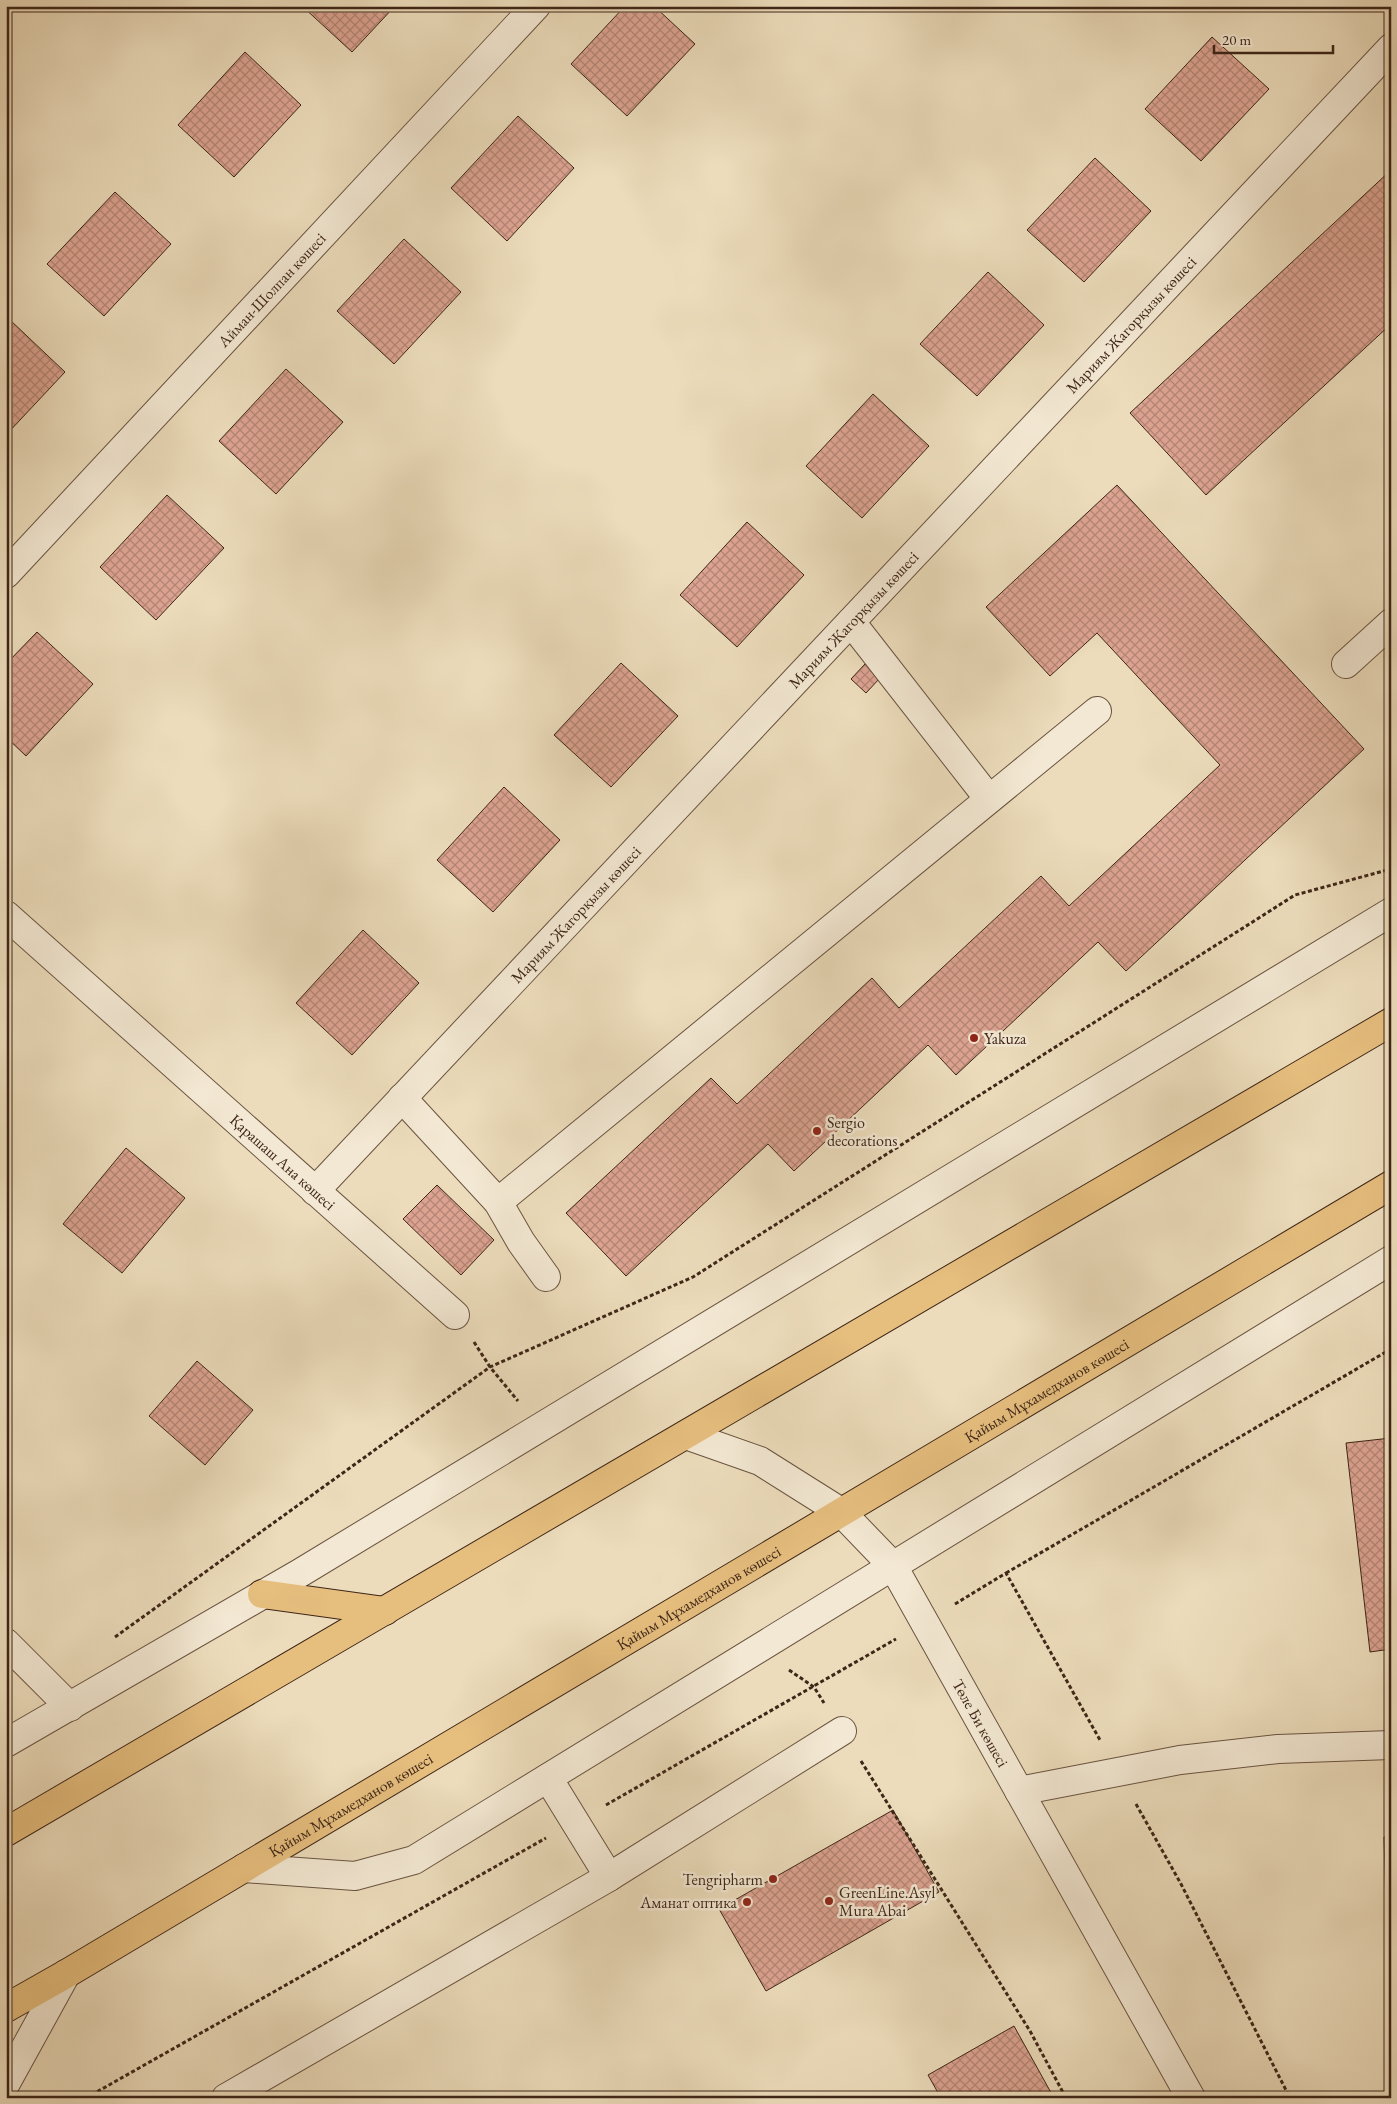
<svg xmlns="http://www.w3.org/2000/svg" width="1397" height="2104" font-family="'EB Garamond',serif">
<defs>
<pattern id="building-cross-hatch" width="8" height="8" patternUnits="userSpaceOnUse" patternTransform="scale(1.25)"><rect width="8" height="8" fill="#dca391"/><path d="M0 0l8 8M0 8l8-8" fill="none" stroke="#b48575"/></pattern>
</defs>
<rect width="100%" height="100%" fill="#ecdcbb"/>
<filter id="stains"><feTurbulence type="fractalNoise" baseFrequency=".004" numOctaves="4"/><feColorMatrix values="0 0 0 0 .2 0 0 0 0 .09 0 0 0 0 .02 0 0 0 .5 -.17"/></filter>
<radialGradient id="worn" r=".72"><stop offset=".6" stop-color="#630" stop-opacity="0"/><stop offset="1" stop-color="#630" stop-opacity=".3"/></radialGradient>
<!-- building -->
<path fill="url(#building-cross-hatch)" stroke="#3e2618" d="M302 6H395L352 52Z
M625 6H654L695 44 627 116 571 64Z
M1212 37 1269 89 1201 161 1145 109Z
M245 52 301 105 234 177 178 125Z
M518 116 574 168 507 241 451 188Z
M1095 158 1151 211 1084 282 1027 230Z
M1391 170V324L1206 495 1130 413Z
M115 192 171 244 104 316 47 264Z
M404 239 461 292 394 364 337 311Z
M988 272 1044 325 977 396 920 344Z
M9 319 65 372 6 435V322Z
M286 369 343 422 276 494 219 441Z
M873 394 929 446 862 518 806 466Z
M1117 485 1364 749 1126 971 1098 942 956 1075 928 1045 794 1171 768 1144 626 1276 566 1213 711 1078 737 1104 872 978 899 1008 1041 876 1069 906 1220 765 1097 633 1050 676 986 607Z
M167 495 224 548 156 620 100 567Z
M747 522 804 575 737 647 680 595Z
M37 632 93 684 26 756 6 737V664Z
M621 663 678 716 611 787 554 735Z
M865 664 880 678 866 693 851 679Z
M504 787 560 840 493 912 437 860Z
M363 930 419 983 352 1055 296 1003Z
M126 1148 185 1198 122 1273 63 1224Z
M437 1185 494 1240 461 1275 403 1219Z
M197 1361 253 1410 205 1465 149 1416Z
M1391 1438V1649L1370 1652 1346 1443Z
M893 1810 939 1892 766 1991 719 1909Z
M1391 1836V2091L1384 1837Z
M1014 2026 1054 2098H941L928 2075Z"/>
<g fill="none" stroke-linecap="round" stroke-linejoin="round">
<defs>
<g id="minor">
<path id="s1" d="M6 574 536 6"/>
<path d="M851 622 989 799"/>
<path d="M1346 664 1391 623"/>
<path id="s2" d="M6 915 455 1315"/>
<path d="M402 1098 498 1202 521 1242 546 1277"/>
<path id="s3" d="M315 1191 1391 48"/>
<path d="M498 1202 1097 711"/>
<path id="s4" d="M686 1435 760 1461 841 1512 893 1566 1191 2098"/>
<path d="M6 1643 70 1707"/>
<path d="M6 1743 300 1573 1391 912"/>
<path d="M548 1778 609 1877"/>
<path d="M1019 1791 1180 1760 1278 1749 1391 1745"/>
<path d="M244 1868 355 1876 414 1860 1391 1260"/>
<path d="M6 2083 66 1974"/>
<path d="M226 2098 609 1877 842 1731"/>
</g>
<g id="major">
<path d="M262 1594 385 1611"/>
<path d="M6 1832 1391 1022"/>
<path id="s5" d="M6 2008 66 1974 1391 1185"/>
</g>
</defs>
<!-- minor casing -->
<use href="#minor" stroke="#6a5441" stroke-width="30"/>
<!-- major casing -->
<use href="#major" stroke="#3e2618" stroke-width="30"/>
<!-- path -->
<path stroke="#3e2618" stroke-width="3" stroke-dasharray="4 2.5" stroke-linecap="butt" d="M474 1342 490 1367 518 1401
M1006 1573 1391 1349
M955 1604 1006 1573 1100 1740
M115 1637 490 1367 693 1277 1295 895 1391 869
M789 1670 814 1687 824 1703
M861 1761 1030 2031 1066 2098
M1136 1804 1181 1884 1290 2098
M606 1805 896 1639
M86 2098 546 1838"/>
<!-- minor -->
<use href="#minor" stroke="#f3e8d3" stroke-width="28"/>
<!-- major -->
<use href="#major" stroke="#e6be7e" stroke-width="28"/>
</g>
<!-- markers -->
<g fill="#8f2418" stroke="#f3e8d3" stroke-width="2">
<circle cx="974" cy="1038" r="5"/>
<circle cx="817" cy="1131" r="5"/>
<circle cx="773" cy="1879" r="5"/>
<circle cx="829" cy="1901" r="5"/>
<circle cx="747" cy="1902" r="5"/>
</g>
<g text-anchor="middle" stroke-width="5" stroke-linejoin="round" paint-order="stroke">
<!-- street labels -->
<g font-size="16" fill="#3e2618" stroke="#f3e8d3">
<text dy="6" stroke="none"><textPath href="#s1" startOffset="389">Айман-Шолпан көшесі</textPath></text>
<text dy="6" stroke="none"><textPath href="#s3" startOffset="1190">Мариям Жагорқызы көшесі</textPath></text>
<text dy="6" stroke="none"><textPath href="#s3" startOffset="785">Мариям Жагорқызы көшесі</textPath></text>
<text dy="6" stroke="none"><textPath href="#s3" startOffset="380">Мариям Жагорқызы көшесі</textPath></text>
<text dy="6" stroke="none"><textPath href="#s2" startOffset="371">Қарашаш Ана көшесі</textPath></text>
<text dy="6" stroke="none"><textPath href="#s5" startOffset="1210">Қайым Мұхамедханов көшесі</textPath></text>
<text dy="6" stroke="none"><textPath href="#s5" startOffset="805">Қайым Мұхамедханов көшесі</textPath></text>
<text dy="6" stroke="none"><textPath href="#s4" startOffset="429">Төле Би көшесі</textPath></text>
<text dy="6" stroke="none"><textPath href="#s5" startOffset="400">Қайым Мұхамедханов көшесі</textPath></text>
</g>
<!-- poi labels -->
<g font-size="16" fill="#3e2618" stroke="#f3e8d3" text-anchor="start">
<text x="984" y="1044">Yakuza</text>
<text x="827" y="1128">Sergio<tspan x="827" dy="18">decorations</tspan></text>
<text x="763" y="1885" text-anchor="end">Tengripharm</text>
<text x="839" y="1898">GreenLine.Asyl<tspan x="839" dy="18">Mura Abai</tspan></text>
<text x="737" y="1908" text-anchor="end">Аманат оптика</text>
</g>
</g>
<!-- margin -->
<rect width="1397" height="2104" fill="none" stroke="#ecdcbb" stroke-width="25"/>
<rect x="8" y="8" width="1382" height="2089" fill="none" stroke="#3e2618" stroke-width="2.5"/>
<rect x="12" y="12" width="1372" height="2079" fill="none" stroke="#3e2618"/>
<!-- scale -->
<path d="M1214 45v8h119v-8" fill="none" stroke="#3e2618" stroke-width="2.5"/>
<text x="1222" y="45" font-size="15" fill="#3e2618" stroke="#f3e8d3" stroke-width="4" paint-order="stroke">20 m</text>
<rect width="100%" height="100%" filter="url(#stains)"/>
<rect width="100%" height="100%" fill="url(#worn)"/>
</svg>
